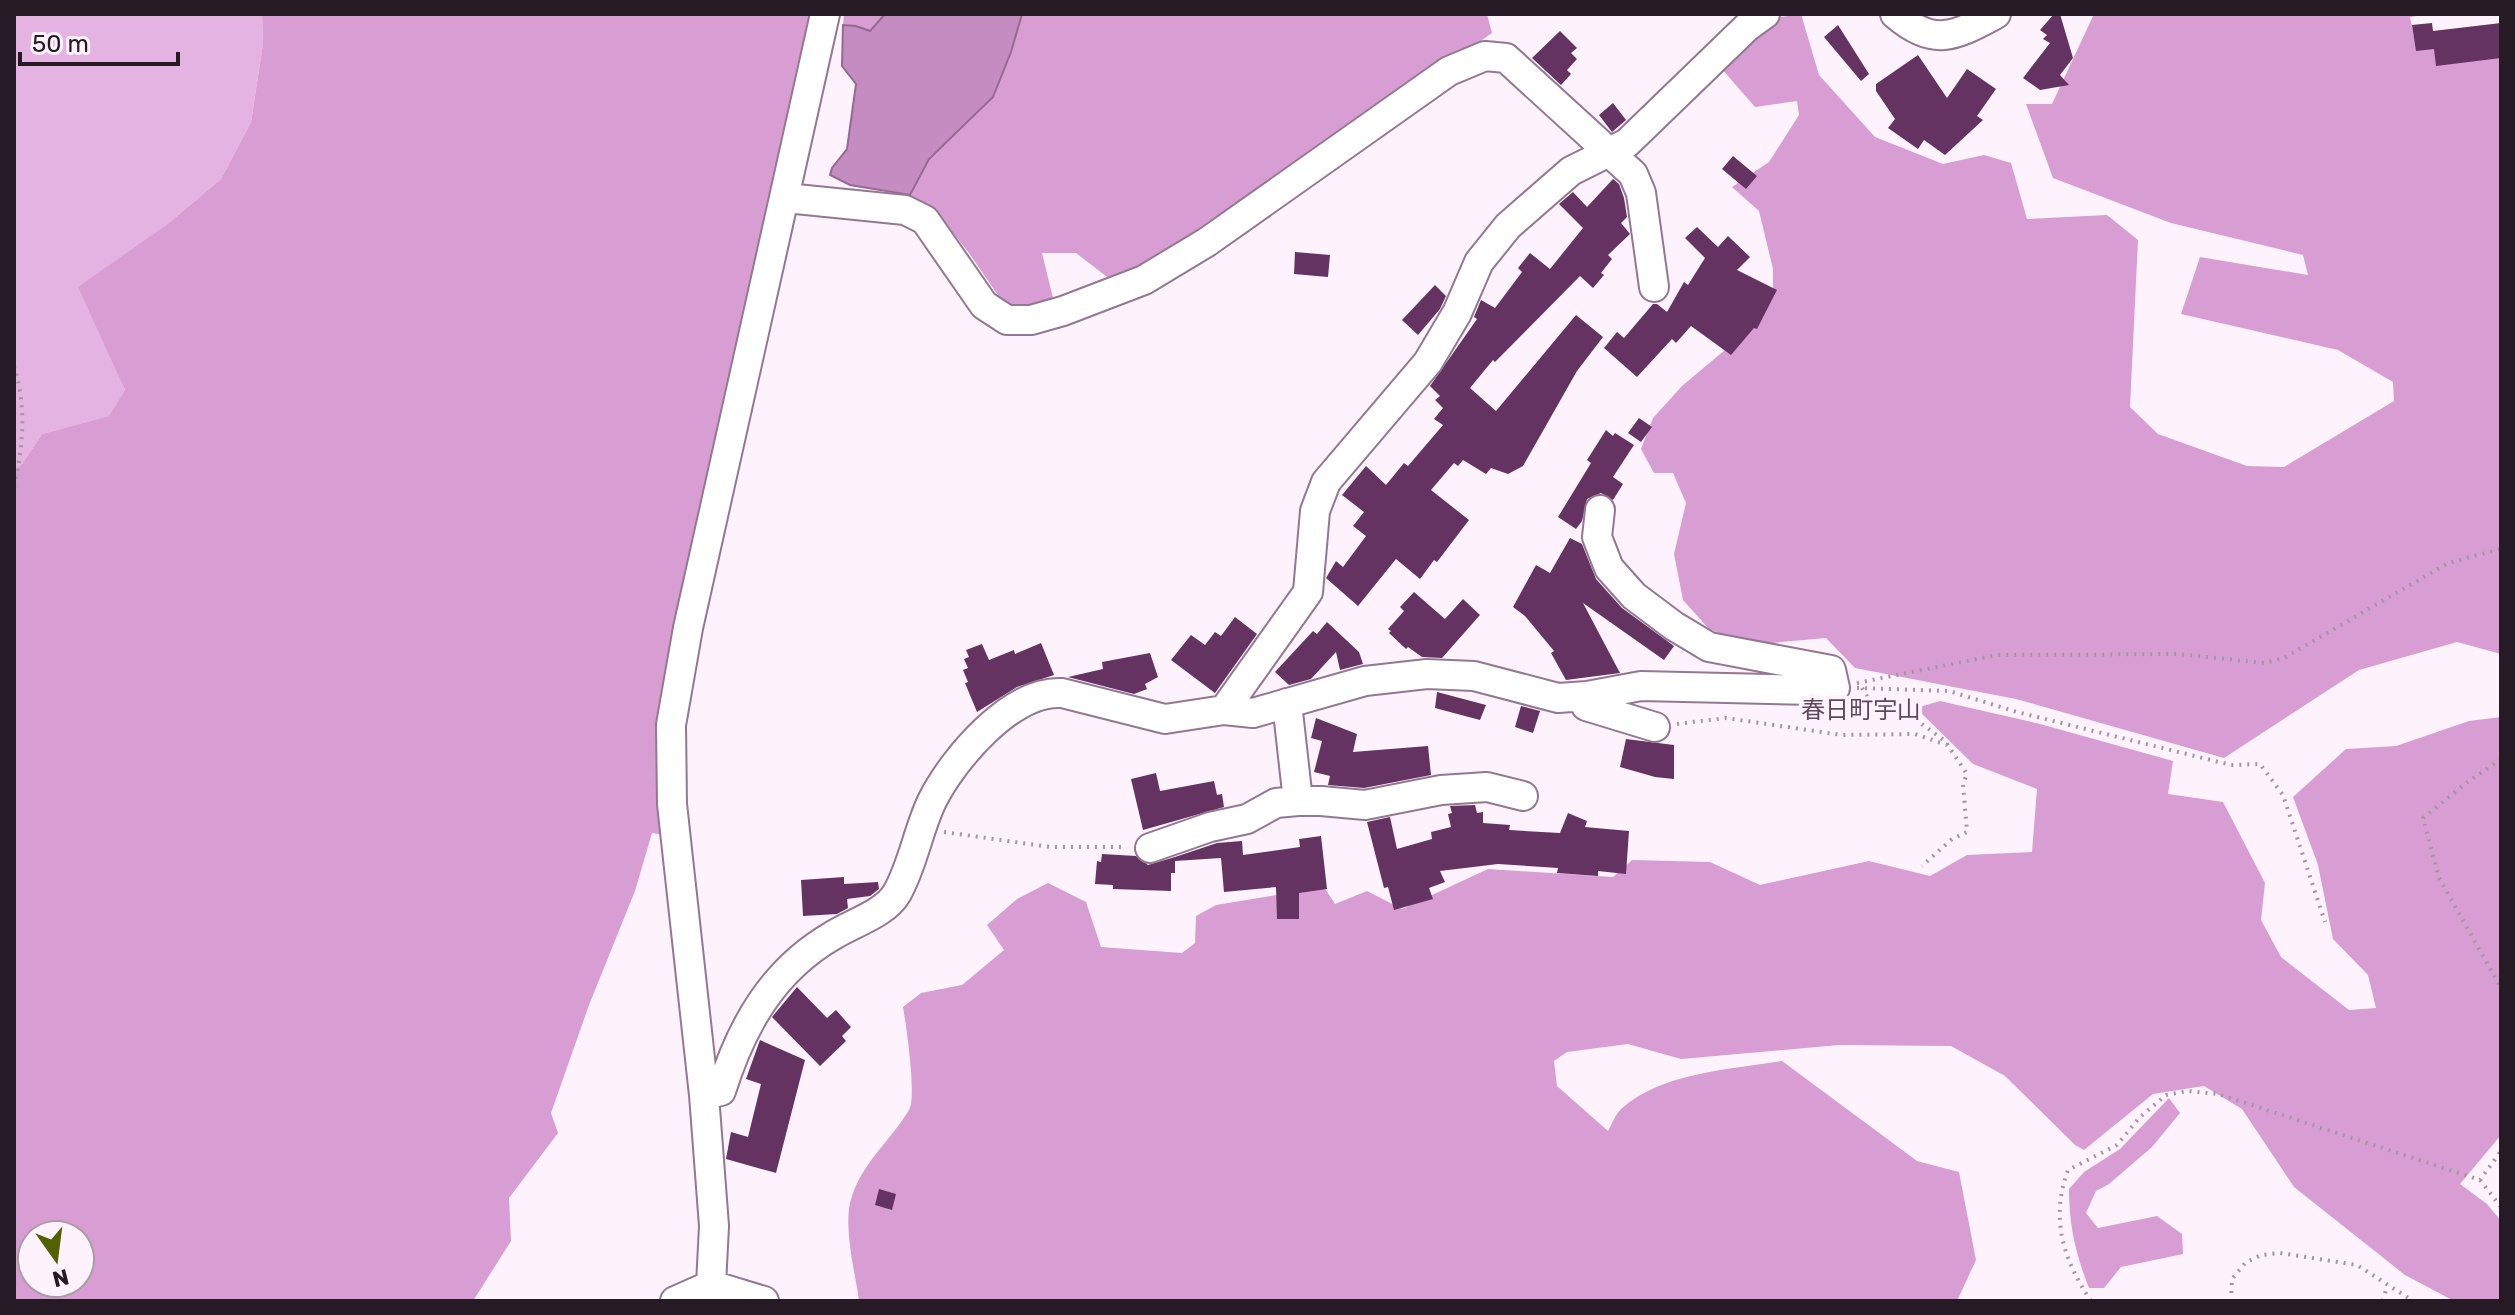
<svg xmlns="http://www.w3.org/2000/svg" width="2515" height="1315" font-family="Rubik,'Noto Sans JP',sans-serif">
<rect width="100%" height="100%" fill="#fef2fd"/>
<!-- green -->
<path fill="#e5b3e1" d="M14 14H262L263 44 251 122 221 179 165 226 109 352 125 390 110 416 42 434 22 464 14 471Z"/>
<!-- forest -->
<path fill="#d89ed3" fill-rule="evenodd" d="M262 14H817L779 176 665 835 652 833 635 891 589 1005 551 1113 558 1133 509 1198 511 1241 473 1301H14V471L22 464 42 434 109 416 125 390 78 287 165 226 221 179 251 122 263 44ZM32 1235H80V1283H32Z
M844 14H885L870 32 856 26 843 25Z
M1022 14H1487L1492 33 1197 240 1155 262 1111 280 1076 253H1042L1055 306 1023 313 1004 304 969 253 934 209 910 195 929 159 993 97 1011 52Z
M1801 14 1819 75 1875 137 1943 164 1984 155 2011 163 2027 219 2107 215 2138 240 2130 407 2158 434 2247 466 2284 467 2394 401 2393 382 2338 350 2181 314 2200 257 2308 275 2303 255 2171 223 2053 178 2026 104H2052L2094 14H2430L2410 17 2415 41 2501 44V654L2457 642 2359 670 2224 758 2016 699 1855 668 1826 638 1748 645 1709 629 1683 600 1674 554 1686 503 1673 473H1654L1641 449 1653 418 1682 386 1750 329 1773 297V269L1759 211 1732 187 1769 162 1799 115 1797 101 1755 107 1721 68 1775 18Z
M1940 701 2040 724 2173 761 2168 794 2223 802 2265 883 2261 920 2281 957 2349 1010 2376 1008 2368 975 2333 939 2318 865 2293 797 2346 749 2396 746 2469 721 2501 717V1135L2460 1184 2487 1204 2501 1221V1301H2454L2405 1275 2294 1187 2242 1109 2204 1086 2153 1094 2084 1150 2075 1145 2005 1076 1951 1046 1839 1045 1681 1059 1628 1044 1567 1052 1554 1061 1557 1086 1608 1131C1612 1124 1615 1115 1621 1109 1663 1072 1729 1070 1782 1061L1917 1161 1959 1172 1976 1260 1957 1301 859 1300C855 1272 842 1223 852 1196 863 1162 891 1140 909 1110 917 1096 906 1025 903 1007L921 993 962 985 1004 950 987 925 1017 899 1048 883 1086 902 1101 947 1182 953 1195 943 1196 916 1216 905 1324 887 1335 904 1367 891 1402 909 1488 869 1613 877 1632 860 1710 862 1760 885 1869 861 1930 876 1967 855 2032 852 2037 789 1973 764 1916 708Z
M2169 1098 2180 1113 2152 1147 2109 1184 2096 1191 2086 1213 2098 1228 2157 1216 2182 1234 2183 1254 2121 1267 2104 1288H2089C2076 1255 2069 1226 2069 1189L2084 1172 2120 1149Z"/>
<!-- water -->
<path fill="#c58cc1" stroke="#956a92" stroke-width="2" d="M885 14H1022L1011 52 993 97 929 159 910 195 850 185 830 175 832 168 847 149 856 84 842 66 843 25 856 26 870 31Z"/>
<!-- building -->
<path fill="#653362" d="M2054 14H2060L2073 58 2060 75 2069 85 2040 90 2023 78 2050 43 2043 39 2047 35 2040 30Z
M2432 23 2433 31 2501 23V58L2436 66 2434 49 2416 51 2412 25Z
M1838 25 1869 74 1861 81 1824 37Z
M1560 31 1577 48 1571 53 1577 59 1567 70 1571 74 1561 85 1532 58Z
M1918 55 1947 98 1967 69 1996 89 1977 116 1983 120 1945 155 1924 140 1918 149 1888 128 1895 119 1876 91V84Z
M1613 103 1626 120 1612 132 1599 115Z
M1733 156 1757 176 1746 189 1722 169Z
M1613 179 1619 184 1624 198 1627 217 1621 223 1630 234 1608 255 1612 259 1601 273 1604 275 1593 288 1580 276 1495 362 1493 360 1470 388 1496 411 1576 315 1603 337 1577 371 1523 466 1508 474 1491 468 1486 474 1463 460 1458 466 1454 463 1431 490 1469 520 1437 562 1434 560 1420 579 1396 559 1358 606 1326 578 1336 561 1343 567 1366 536 1353 526 1364 512 1342 495 1366 466 1386 485 1404 463 1408 466 1443 425 1434 419 1443 408 1435 400 1440 396 1430 386 1477 319 1474 317 1481 300 1495 308 1522 272 1518 268 1530 253 1550 269 1583 228 1559 204 1573 192 1587 207Z
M1697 227 1718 247 1728 236 1750 257 1737 270 1777 290 1757 329 1754 328 1731 355 1691 326 1676 343 1672 339 1637 377 1604 348 1617 332 1624 338 1653 304H1657L1667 312 1684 282 1688 285 1705 258 1685 238Z
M1295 252 1330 255 1328 277 1294 274Z
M1435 285 1446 296 1440 309 1418 335 1402 320Z
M1639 418 1652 427 1641 442 1628 433Z
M1606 430 1613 436 1615 433 1634 445 1613 477 1623 484 1613 500 1601 493 1587 499 1582 521 1576 529 1558 517 1591 463 1587 460Z
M1570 538 1582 544 1596 579 1622 608 1674 646 1664 660 1583 603 1620 673 1566 680 1551 653 1554 651 1525 616 1513 607 1536 565 1550 573Z
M1414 592 1445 619 1463 599 1480 615 1442 658 1422 657 1408 647 1406 649 1389 633 1391 631 1388 629 1404 611 1400 607Z
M1235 617 1257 634 1215 693 1171 660 1191 635 1205 645 1215 632 1221 636Z
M1327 622 1359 652 1363 664 1340 670 1336 652 1311 679 1289 685 1275 672 1313 631 1317 634Z
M1041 643 1054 675 1017 687 977 712 965 683 968 682 963 670 968 668 964 659 969 657 966 650 982 644 989 660 1014 650 1015 654Z
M1150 653 1158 677 1145 684 1147 689 1134 694 1068 677 1103 669 1102 662Z
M1437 692 1486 705 1480 720 1435 708Z
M1521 706 1540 711 1533 733 1515 727Z
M1316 718 1357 734 1353 752 1428 746 1431 775 1364 788 1328 785 1330 776 1314 772 1322 741 1311 738Z
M1626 739 1674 745V779L1655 777 1620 767Z
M1156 773 1160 791 1214 781 1217 795 1222 794 1224 807 1143 830 1131 779Z
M1475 805 1477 813 1483 812V823L1510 825 1509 830 1560 833 1568 813 1587 821 1585 827 1629 831 1626 874 1598 871V876L1557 873 1558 868 1498 864 1440 871 1445 882 1429 888 1433 899 1394 910 1388 887 1384 888 1367 822 1390 817 1397 849 1432 839 1431 832 1451 827 1448 814 1452 813 1450 806Z
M1321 836 1327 889 1299 893V919H1277L1276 887 1224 892 1221 858 1175 861V857L1217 843 1242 841 1243 855 1300 847 1299 839Z
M1102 854 1136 856 1148 865 1175 857V873H1171V891L1113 889V885L1095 884 1097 861 1101 862Z
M844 877V884L878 882 879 889 870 896 847 899 848 908 837 914 803 916 801 880Z
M797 987 827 1018 836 1010 851 1027 842 1036 846 1041 820 1066 772 1017Z
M760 1040 805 1060 776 1173 726 1159 731 1132 748 1137 761 1084 746 1079Z
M879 1189 896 1194 892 1210 875 1205Z"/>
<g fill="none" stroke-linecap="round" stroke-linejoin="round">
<defs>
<path id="minor" d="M1895 14C1934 48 1955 36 1996 14
M786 198 905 210 925 220 984 305 1007 320H1031L1063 311 1144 280 1207 242 1449 71 1485 56 1506 58 1633 174 1641 193 1654 287
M1587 696 1586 706 1655 727
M1224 710 1308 592 1315 511 1326 482 1428 362 1457 313 1479 262 1508 226 1571 171 1627 143 1747 27 1765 14
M1298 801H1321L1365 805 1441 790 1487 787 1523 796
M1150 848 1210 827 1247 819 1276 803 1298 801 1287 703
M704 1095 721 1091C741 1027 772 971 832 936 852 923 885 914 897 893 913 865 918 830 932 801 953 759 1011 690 1062 693L1165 719 1224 710 1253 713 1365 681 1427 674 1474 676 1558 698 1587 696 1641 686 1814 690 1835 688 1831 670 1709 647 1674 626 1634 596 1609 568 1597 537 1600 510
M675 1301 711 1285 764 1301
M707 1301 711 1285 714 1226 704 1095 672 804 671 725 688 628 825 14"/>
</defs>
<!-- minor casing -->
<use href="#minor" stroke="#937891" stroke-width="32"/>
<!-- path -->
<path stroke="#a296a1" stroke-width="4" stroke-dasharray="2 6" stroke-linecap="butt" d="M14 366C27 408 23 445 14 487
M1857 683 1997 655 2179 654 2264 663 2284 658 2448 563 2501 549
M1857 688 1949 691 2017 712 2231 765 2260 764 2283 795 2325 922
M1862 688 1868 698 1904 711 1945 741 1967 774 1963 784 1967 832 1952 839 1922 866
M1677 724 1726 718 1842 735 1915 734 1947 745
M2501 759 2465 784 2423 818 2439 878 2501 988
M944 832 1050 847H1126
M2480 1180 2501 1207
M2091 1301C2063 1259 2050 1219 2068 1170L2117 1145 2140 1117 2166 1095 2188 1091 2218 1094 2480 1180 2501 1151
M2231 1301 2232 1279 2245 1263 2261 1255 2280 1253 2357 1265 2413 1301
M2383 1301 2387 1286"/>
<!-- minor -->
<use href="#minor" stroke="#fff" stroke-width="28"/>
</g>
<g text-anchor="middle" stroke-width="8" stroke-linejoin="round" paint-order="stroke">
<!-- quarter labels -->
<g font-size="24" fill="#60475d" stroke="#fef2fd">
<text x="1861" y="718">春日町宇山</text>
</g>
</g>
<!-- border -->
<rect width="2515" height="1315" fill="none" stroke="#261b25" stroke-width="32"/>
<!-- north arrow -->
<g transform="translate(56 1259) rotate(166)"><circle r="38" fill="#fef2fd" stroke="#a89ca7" stroke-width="2"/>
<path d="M0-6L14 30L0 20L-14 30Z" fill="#526103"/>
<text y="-12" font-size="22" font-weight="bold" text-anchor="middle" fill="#261b25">N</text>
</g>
<!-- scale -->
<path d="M20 52v12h158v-12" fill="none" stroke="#261b25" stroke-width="4"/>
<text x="32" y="52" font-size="24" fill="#261b25" stroke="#fef2fd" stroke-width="6" paint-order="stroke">50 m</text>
</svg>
